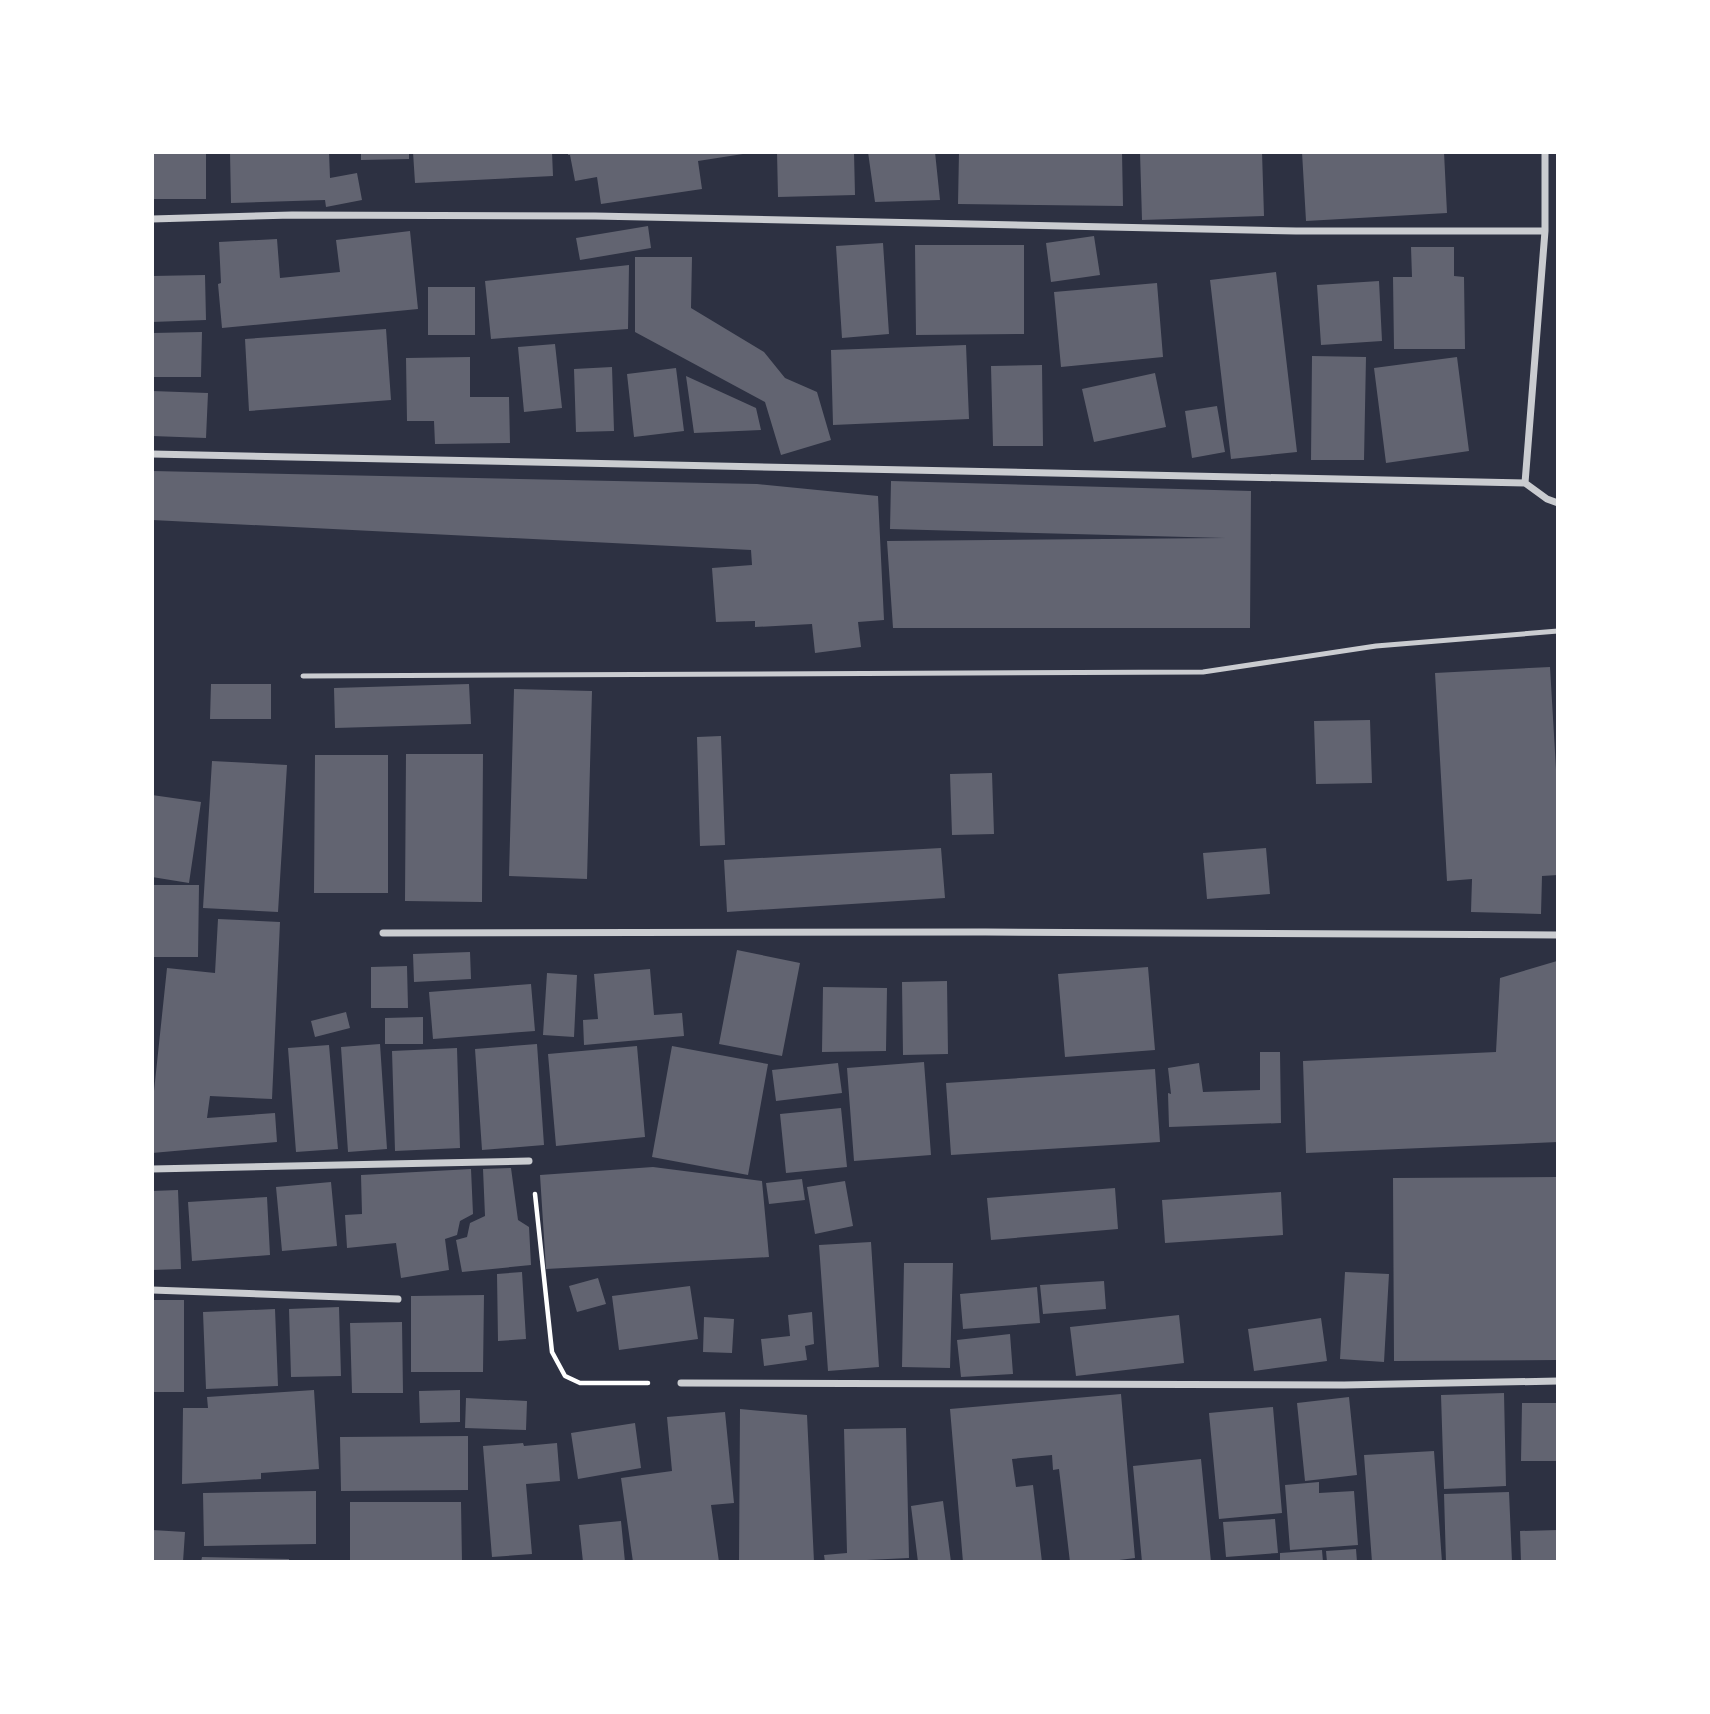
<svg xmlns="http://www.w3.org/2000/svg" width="1710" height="1714" font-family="'Exo 2',sans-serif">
<rect width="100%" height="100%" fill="#2d3142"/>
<!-- building -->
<path fill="#626471" d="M152 152H206V199H152Z
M230 152H329L330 178 357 173 362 200 326 207 325 200 231 203Z
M361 152H409V159L361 160Z
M413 152H552L553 176 415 183Z
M568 152H743V154L698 161 702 189 601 204 597 177 575 181 570 155H568Z
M777 152H854L855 195 778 197Z
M868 152H935L940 200 875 202Z
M959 152H1122L1123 206 958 204Z
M1140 152H1262L1264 216 1142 220Z
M1302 152H1444L1447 213 1306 221Z
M648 226 651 248 580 260 576 238Z
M410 231 418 309 222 328 218 284 221 283 219 242 277 239 280 278 340 272 336 240Z
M1094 236 1100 275 1051 282 1046 243Z
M883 243 889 334 842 338 836 246Z
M915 245H1024V334L916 335Z
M1411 247H1454V276L1464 277 1465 349H1394L1393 277H1412Z
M635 257H692L691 308 764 352 785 378 817 392 831 440 781 455 765 402 635 332Z
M629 265 628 329 491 339 485 281Z
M1276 272 1297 452 1231 459 1210 280Z
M205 275 206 320 152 322V276Z
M1379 281 1382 341 1321 345 1317 285Z
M1157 283 1163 357 1061 367 1054 292Z
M428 287H475V335H428Z
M386 329 391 400 249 411 245 339Z
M202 332 201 377H152V333Z
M555 344 562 408 524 412 518 347Z
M966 345 969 419 833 425 831 350Z
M1312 356 1366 357 1364 460H1311Z
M470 357V397H509L510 443 435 444 434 421H407L406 358Z
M1457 357 1469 451 1386 463 1374 368Z
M1042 365 1043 446H993L991 366Z
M612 367 614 431 576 432 574 369Z
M676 368 684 431 634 437 627 374Z
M1155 373 1166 427 1094 442 1082 389Z
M686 376 756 408 761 430 694 433Z
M152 391 208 393 206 438 152 436Z
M1217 406 1225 452 1192 458 1185 411Z
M152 471 757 484 878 496 884 620 858 622 861 647 815 653 812 624 755 627V621L716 622 712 568 752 565 751 550 152 520Z
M891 481 1251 491 1250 628H893L887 541 1225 538 890 529Z
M1550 667 1558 803V875L1542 876 1541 914 1471 912 1472 879 1447 881 1435 673Z
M211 684H271V719H210Z
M469 684 471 724 335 728 334 688Z
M514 689 592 691 587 879 509 876Z
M1370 720 1372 783 1316 784 1314 721Z
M721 736 725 845 700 846 697 737Z
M406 754H483L482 902 405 901Z
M315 755H388V893H314Z
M212 761 287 765 278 912 203 908Z
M992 773 994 834 952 835 950 774Z
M152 795 201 802 189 883 152 877Z
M941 848 945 898 727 912 724 860Z
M1266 848 1270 894 1207 899 1203 853Z
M152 885H199L198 957H152Z
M218 919 280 922 272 1099 210 1096 207 1118 275 1113 277 1142 152 1153V1110L167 968 215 973Z
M737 950 800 963 782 1056 719 1044Z
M470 952 471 979 414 982 413 954Z
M1557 961 1558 1142 1306 1153 1303 1061 1496 1052 1500 978Z
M407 966 408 1008H371V967Z
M1148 967 1155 1050 1065 1057 1058 974Z
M650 969 654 1015 682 1013 684 1036 584 1045 583 1020 598 1019 594 974Z
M547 973 577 975 574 1037 543 1035Z
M947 981 948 1054 903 1055 902 982Z
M531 984 535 1031 433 1039 429 992Z
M823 987 887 988 886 1051 822 1052Z
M346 1012 350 1028 315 1037 311 1021Z
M423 1017V1044H385V1018Z
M380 1044 387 1149 348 1152 341 1047Z
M537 1044 544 1145 482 1150 475 1049Z
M329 1045 338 1149 296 1152 288 1048Z
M637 1046 645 1137 556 1146 548 1054Z
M672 1046 768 1064 748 1175 652 1157Z
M457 1048 460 1148 395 1151 392 1051Z
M1260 1052H1280L1281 1123 1169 1127 1168 1093 1171 1094 1168 1068 1199 1063 1203 1092 1260 1090Z
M924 1062 931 1155 854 1161 847 1068Z
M838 1063 842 1093 776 1101 772 1070Z
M1155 1069 1160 1142 951 1155 946 1083Z
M841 1108 847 1167 786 1173 780 1114Z
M653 1167 762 1181 769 1257 546 1269 540 1175Z
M511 1168 518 1220 529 1227 531 1265 462 1272 456 1240 467 1237 470 1223 485 1216 483 1169Z
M471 1169 473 1214 460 1221 457 1235 445 1239 449 1270 401 1278 396 1243 347 1248 345 1215 362 1214 361 1175Z
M1558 1177V1360L1394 1361 1393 1178Z
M802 1179 805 1200 769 1204 766 1183Z
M845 1181 853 1226 815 1234 807 1187Z
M331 1182 337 1246 282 1251 276 1187Z
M1115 1188 1118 1229 991 1240 987 1198Z
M178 1190 181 1269 152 1270V1191Z
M1281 1192 1283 1235 1165 1243 1162 1200Z
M267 1197 270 1255 192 1261 188 1202Z
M871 1242 879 1367 828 1371 819 1245Z
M904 1263H953L950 1368 902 1367Z
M522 1272 526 1339 498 1341 497 1274Z
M1345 1272 1389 1274 1384 1362 1340 1359Z
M598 1278 606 1304 577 1312 569 1286Z
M1104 1281 1106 1309 1043 1314 1040 1285Z
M690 1286 698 1339 619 1350 612 1296Z
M1037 1287 1040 1323 963 1329 960 1294Z
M484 1295 483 1372H411V1296Z
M152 1300H184V1392H152Z
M339 1307 341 1376 291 1377 289 1309Z
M275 1309 278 1386 206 1389 203 1312Z
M812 1312 814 1344 805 1346 807 1360 764 1366 761 1339 790 1336 788 1315Z
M1179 1315 1184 1363 1076 1376 1070 1327Z
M704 1317 734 1319 732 1353 703 1352Z
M1321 1318 1327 1361 1254 1371 1248 1329Z
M402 1322 403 1393H352L350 1323Z
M1010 1334 1013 1374 961 1377 957 1340Z
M314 1390 319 1469 261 1473V1479L182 1484 183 1408H208L207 1397Z
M460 1390V1422L420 1423 419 1391Z
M1504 1393 1506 1486 1444 1489 1441 1395Z
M1121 1394 1135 1558 1104 1562H1070L1059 1469 1053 1470 1052 1455 1012 1459 1016 1487 1033 1485 1042 1562H963L950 1409Z
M1349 1397 1357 1475 1305 1481 1297 1403Z
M466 1398 527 1401 526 1430 465 1428Z
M1522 1403H1558V1461H1521Z
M1273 1407 1282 1513 1219 1519 1209 1413Z
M740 1409 807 1415 814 1562H739Z
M725 1412 734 1503 711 1505 719 1562H633L621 1478 672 1471 667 1417Z
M635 1423 641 1468 578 1479 571 1433Z
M906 1428 909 1558 825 1562 824 1555 847 1553 844 1429Z
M468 1436V1490L341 1491 340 1437Z
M523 1443 524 1446 557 1443 560 1481 526 1484 532 1554 492 1557 483 1446Z
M1434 1451 1442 1562H1372L1364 1455Z
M1201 1459 1211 1562H1142L1133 1466Z
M1319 1482V1493L1354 1491 1358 1545 1290 1550 1285 1485Z
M316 1491V1544L204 1546 203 1493Z
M1509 1492 1512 1562H1446L1444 1494Z
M943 1501 951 1562H918L911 1506Z
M350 1502H461L462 1562H350Z
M1275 1519 1278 1553 1226 1557 1223 1522Z
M621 1521 625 1562H583L579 1525Z
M152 1530 185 1532 183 1562H152Z
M1558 1530V1562H1521L1520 1531Z
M1356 1549 1357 1562H1327L1326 1551Z
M1322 1550 1323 1562H1280V1553Z
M202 1557 289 1559V1562H201Z"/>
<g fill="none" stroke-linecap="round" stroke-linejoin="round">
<!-- path -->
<path stroke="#fff" stroke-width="4.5" d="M535 1194 552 1352 565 1376 580 1383H648"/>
<!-- service -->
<path stroke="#caccd0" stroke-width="5" d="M303 676 1203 672 1376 646 1558 631"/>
<!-- minor -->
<path stroke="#caccd0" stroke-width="7" d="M152 219 292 215 595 216 1296 231H1545
M152 454 1525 483
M1525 483 1545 231V152
M1525 483 1547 499 1558 503
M383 933 985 932 1558 935
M152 1169 529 1161
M152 1290 398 1299
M681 1383 1344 1385 1558 1381"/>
</g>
<!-- border -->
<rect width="1710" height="1714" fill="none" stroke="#ffffff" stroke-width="308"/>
</svg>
